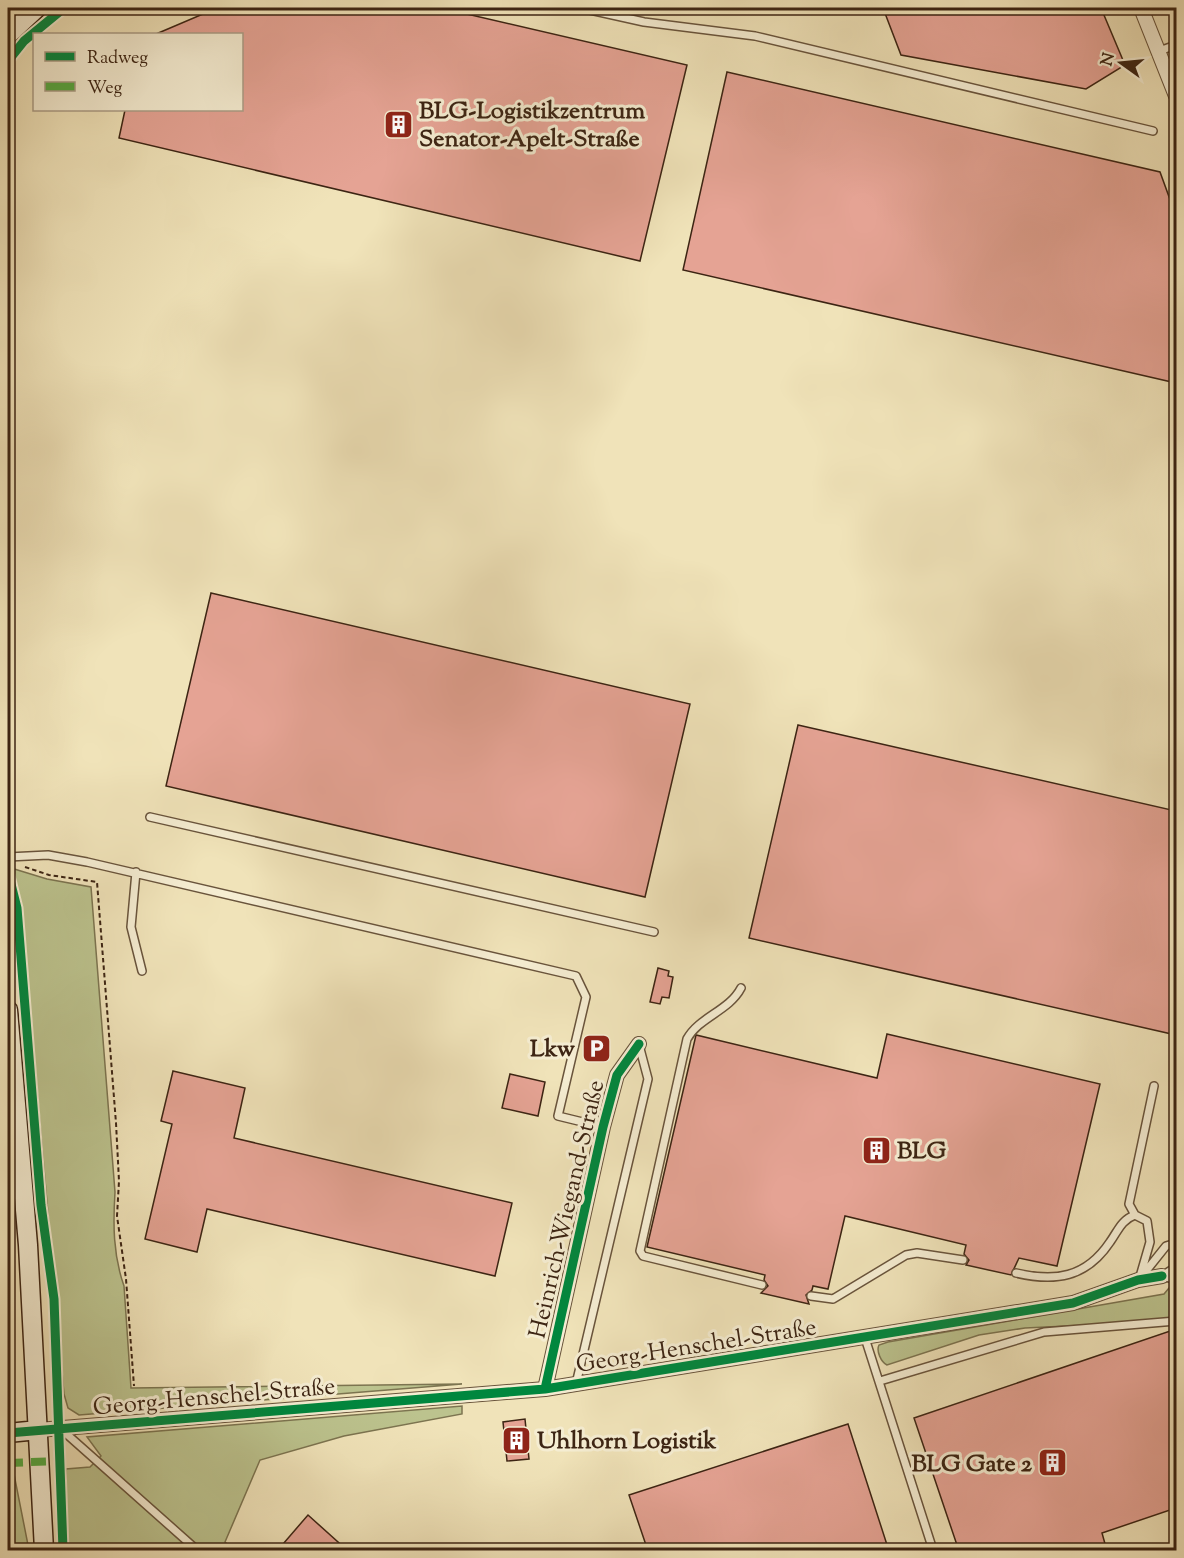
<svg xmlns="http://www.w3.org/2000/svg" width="1184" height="1558" font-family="'Sorts Mill Goudy',serif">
<rect width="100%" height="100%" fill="#f0e3b9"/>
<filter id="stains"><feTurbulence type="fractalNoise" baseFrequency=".00333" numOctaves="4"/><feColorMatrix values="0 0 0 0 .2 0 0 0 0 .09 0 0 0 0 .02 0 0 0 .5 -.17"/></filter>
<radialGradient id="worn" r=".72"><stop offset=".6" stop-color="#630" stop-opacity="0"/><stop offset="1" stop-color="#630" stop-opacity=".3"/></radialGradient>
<!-- green -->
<path fill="#bcc38e" stroke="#7c7450" stroke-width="1.5" d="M11 868 47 879 91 887 115 1192C113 1224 113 1255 124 1286L131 1388 462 1384 79 1415 68 1408 64 1394 20 899Z
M1169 1288H1176V1319L1172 1321 1025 1328 979 1335 887 1365C881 1362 876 1351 879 1345L888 1342 1164 1294Z
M462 1406V1414L344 1436 260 1460 225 1542 234 1550H66V1469L90 1467 101 1456 87 1437Z
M8 1469H13L29 1550H8Z"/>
<!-- building -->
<path fill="#e5a394" stroke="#3c2413" stroke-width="1.5" d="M217 8H441L687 65 640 261 119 138 125 110H242V34H156Z
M883 8H1101L1125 65 1086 89 901 55Z
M727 72 1160 172 1176 216V383L683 270Z
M211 593 690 704 645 897 166 786Z
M798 725 1176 811V1035L749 938Z
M658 968 669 971 668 976 673 977 669 998 662 997 660 1004 650 1002Z
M887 1034 1100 1084 1057 1266 1019 1258 1011 1275 966 1265 969 1260 964 1254 966 1245 845 1216 828 1289 813 1286 812 1290 806 1295 809 1304 761 1293 768 1286 764 1280 765 1275 647 1247 696 1035 877 1078Z
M173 1071 245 1088 234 1138 512 1203 495 1276 207 1209 197 1252 145 1239 172 1124 161 1121Z
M510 1074 545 1082 538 1116 502 1108Z
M1176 1329V1508L1102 1533 1107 1551H959L914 1418Z
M525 1419 529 1459 507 1461 503 1422Z
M848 1424 889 1551H648L629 1495Z
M308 1515 348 1551H277Z"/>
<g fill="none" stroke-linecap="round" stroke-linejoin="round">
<defs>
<path id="lane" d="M581 8 644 22 755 36 1153 131
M1159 51 1176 45
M150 817 654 932
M8 857 48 855 87 862 576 976 586 997 558 1116 603 1127
M136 872 131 927 142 971
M741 988C729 1011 699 1017 687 1039L640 1251 643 1256 762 1285
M1135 1215 1129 1204 1154 1086
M1016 1273C1055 1282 1086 1278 1110 1242 1118 1231 1121 1220 1135 1215L1147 1221 1150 1242 1139 1280
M1142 1276 1166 1246 1176 1243
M1162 1276 1176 1267
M1162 1276 1176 1280
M811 1296 833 1299 906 1255 917 1253 963 1260
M865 1338 933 1550
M880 1381 1044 1332 1176 1321
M576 1384 648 1079 639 1045
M62 1430 197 1550
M1163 1550 1176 1546"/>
<path id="street" d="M1141 8 1176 96
M545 1389 603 1127 617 1075 639 1044
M38 1430 545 1389 1073 1303 1138 1280 1162 1276"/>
<path id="secondary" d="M8 35 37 8
M8 1010 28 1245 44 1550
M8 1433 38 1430"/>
</defs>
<!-- lane casing -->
<use href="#lane" stroke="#69543c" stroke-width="10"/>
<!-- street casing -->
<use href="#street" stroke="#69543c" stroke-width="16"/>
<!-- secondary casing -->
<use href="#secondary" stroke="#3c2413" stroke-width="21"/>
<!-- path -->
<path stroke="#3c2413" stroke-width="2" stroke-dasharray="4.5 3" stroke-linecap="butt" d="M25 867 49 875 97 882 116 1123 119 1181 117 1216 126 1279 134 1386"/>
<!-- lane -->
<use href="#lane" stroke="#f5edd2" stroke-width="7"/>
<!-- street -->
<use href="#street" stroke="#f5edd2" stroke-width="14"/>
<!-- secondary -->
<use href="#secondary" stroke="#f5edd2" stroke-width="18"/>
<!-- quiet -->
<path stroke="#55aa42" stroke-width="8" stroke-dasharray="15 8" stroke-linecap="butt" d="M8 1063 13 1062
M8 1463 60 1461"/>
<defs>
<path id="cycleway" d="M8 61 24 41 64 8
M8 872 17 908 41 1205 54 1299 63 1550
M545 1389 603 1127 617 1075 639 1044
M8 1433 545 1389 1073 1303 1138 1280 1162 1276"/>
</defs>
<!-- cycleway casing -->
<use href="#cycleway" stroke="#f5edd2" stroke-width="13"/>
<!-- cycleway -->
<use href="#cycleway" stroke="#00873e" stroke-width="9"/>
</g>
<!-- icons -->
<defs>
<symbol id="building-square" viewBox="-11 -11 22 22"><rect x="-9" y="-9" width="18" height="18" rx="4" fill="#8f2418" stroke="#f5edd2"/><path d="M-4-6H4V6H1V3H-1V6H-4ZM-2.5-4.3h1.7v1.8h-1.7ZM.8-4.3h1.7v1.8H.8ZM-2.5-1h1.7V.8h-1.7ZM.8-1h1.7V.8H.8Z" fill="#fff"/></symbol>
<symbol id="parking-square" viewBox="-11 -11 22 22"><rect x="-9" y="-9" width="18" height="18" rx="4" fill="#8f2418" stroke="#f5edd2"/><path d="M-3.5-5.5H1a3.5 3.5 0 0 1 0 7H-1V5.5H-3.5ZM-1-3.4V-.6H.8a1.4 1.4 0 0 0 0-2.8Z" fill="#fff"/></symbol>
</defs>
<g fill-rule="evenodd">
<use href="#building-square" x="382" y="108" width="33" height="33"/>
<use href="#parking-square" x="580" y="1032" width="33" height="33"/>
<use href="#building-square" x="860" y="1134" width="33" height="33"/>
<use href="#building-square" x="500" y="1424" width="33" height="33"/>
<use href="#building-square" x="1036" y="1446" width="33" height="33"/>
</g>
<g text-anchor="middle" stroke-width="6" stroke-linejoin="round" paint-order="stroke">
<!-- poi labels -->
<g font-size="24" font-weight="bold" fill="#3c2413" stroke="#f5edd2" text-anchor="start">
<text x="419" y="118">BLG-Logistikzentrum<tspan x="419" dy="28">Senator-Apelt-Straße</tspan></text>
<text x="575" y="1056" text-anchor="end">Lkw</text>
<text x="897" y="1158">BLG</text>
<text x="537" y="1448">Uhlhorn Logistik</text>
<text x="1032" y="1471" text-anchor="end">BLG Gate 2</text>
</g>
<!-- street labels -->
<g font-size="24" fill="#3c2413" stroke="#f5edd2">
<text transform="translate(566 1209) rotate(-77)" y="8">Heinrich-Wiegand-Straße</text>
<text transform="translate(696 1345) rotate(-9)" y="8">Georg-Henschel-Straße</text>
<text transform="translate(214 1396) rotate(-5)" y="8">Georg-Henschel-Straße</text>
</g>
</g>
<!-- margin -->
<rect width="1184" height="1558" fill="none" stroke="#f0e3b9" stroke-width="30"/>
<rect x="9" y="9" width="1166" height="1540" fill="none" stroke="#3c2413" stroke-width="3"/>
<rect x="15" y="15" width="1154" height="1528" fill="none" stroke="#3c2413" stroke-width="1.5"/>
<!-- legend -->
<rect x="33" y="33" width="210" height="78" fill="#f5edd2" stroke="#ab9d86" stroke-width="1.5"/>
<rect x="45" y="52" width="30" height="9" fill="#00873e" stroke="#ab9d86" stroke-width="1.5"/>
<text x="87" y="63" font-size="18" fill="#3c2413">Radweg</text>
<rect x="45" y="82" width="30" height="9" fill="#55aa42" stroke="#ab9d86" stroke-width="1.5"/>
<text x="87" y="93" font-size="18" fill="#3c2413">Weg</text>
<!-- north arrow -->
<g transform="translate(1121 63) rotate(285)" stroke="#f5edd2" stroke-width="4.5" paint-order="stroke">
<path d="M0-4.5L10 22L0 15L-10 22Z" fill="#3c2413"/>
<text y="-9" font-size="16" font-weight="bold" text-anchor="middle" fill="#3c2413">N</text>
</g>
<rect width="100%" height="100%" filter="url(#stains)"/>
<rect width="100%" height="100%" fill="url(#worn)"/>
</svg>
